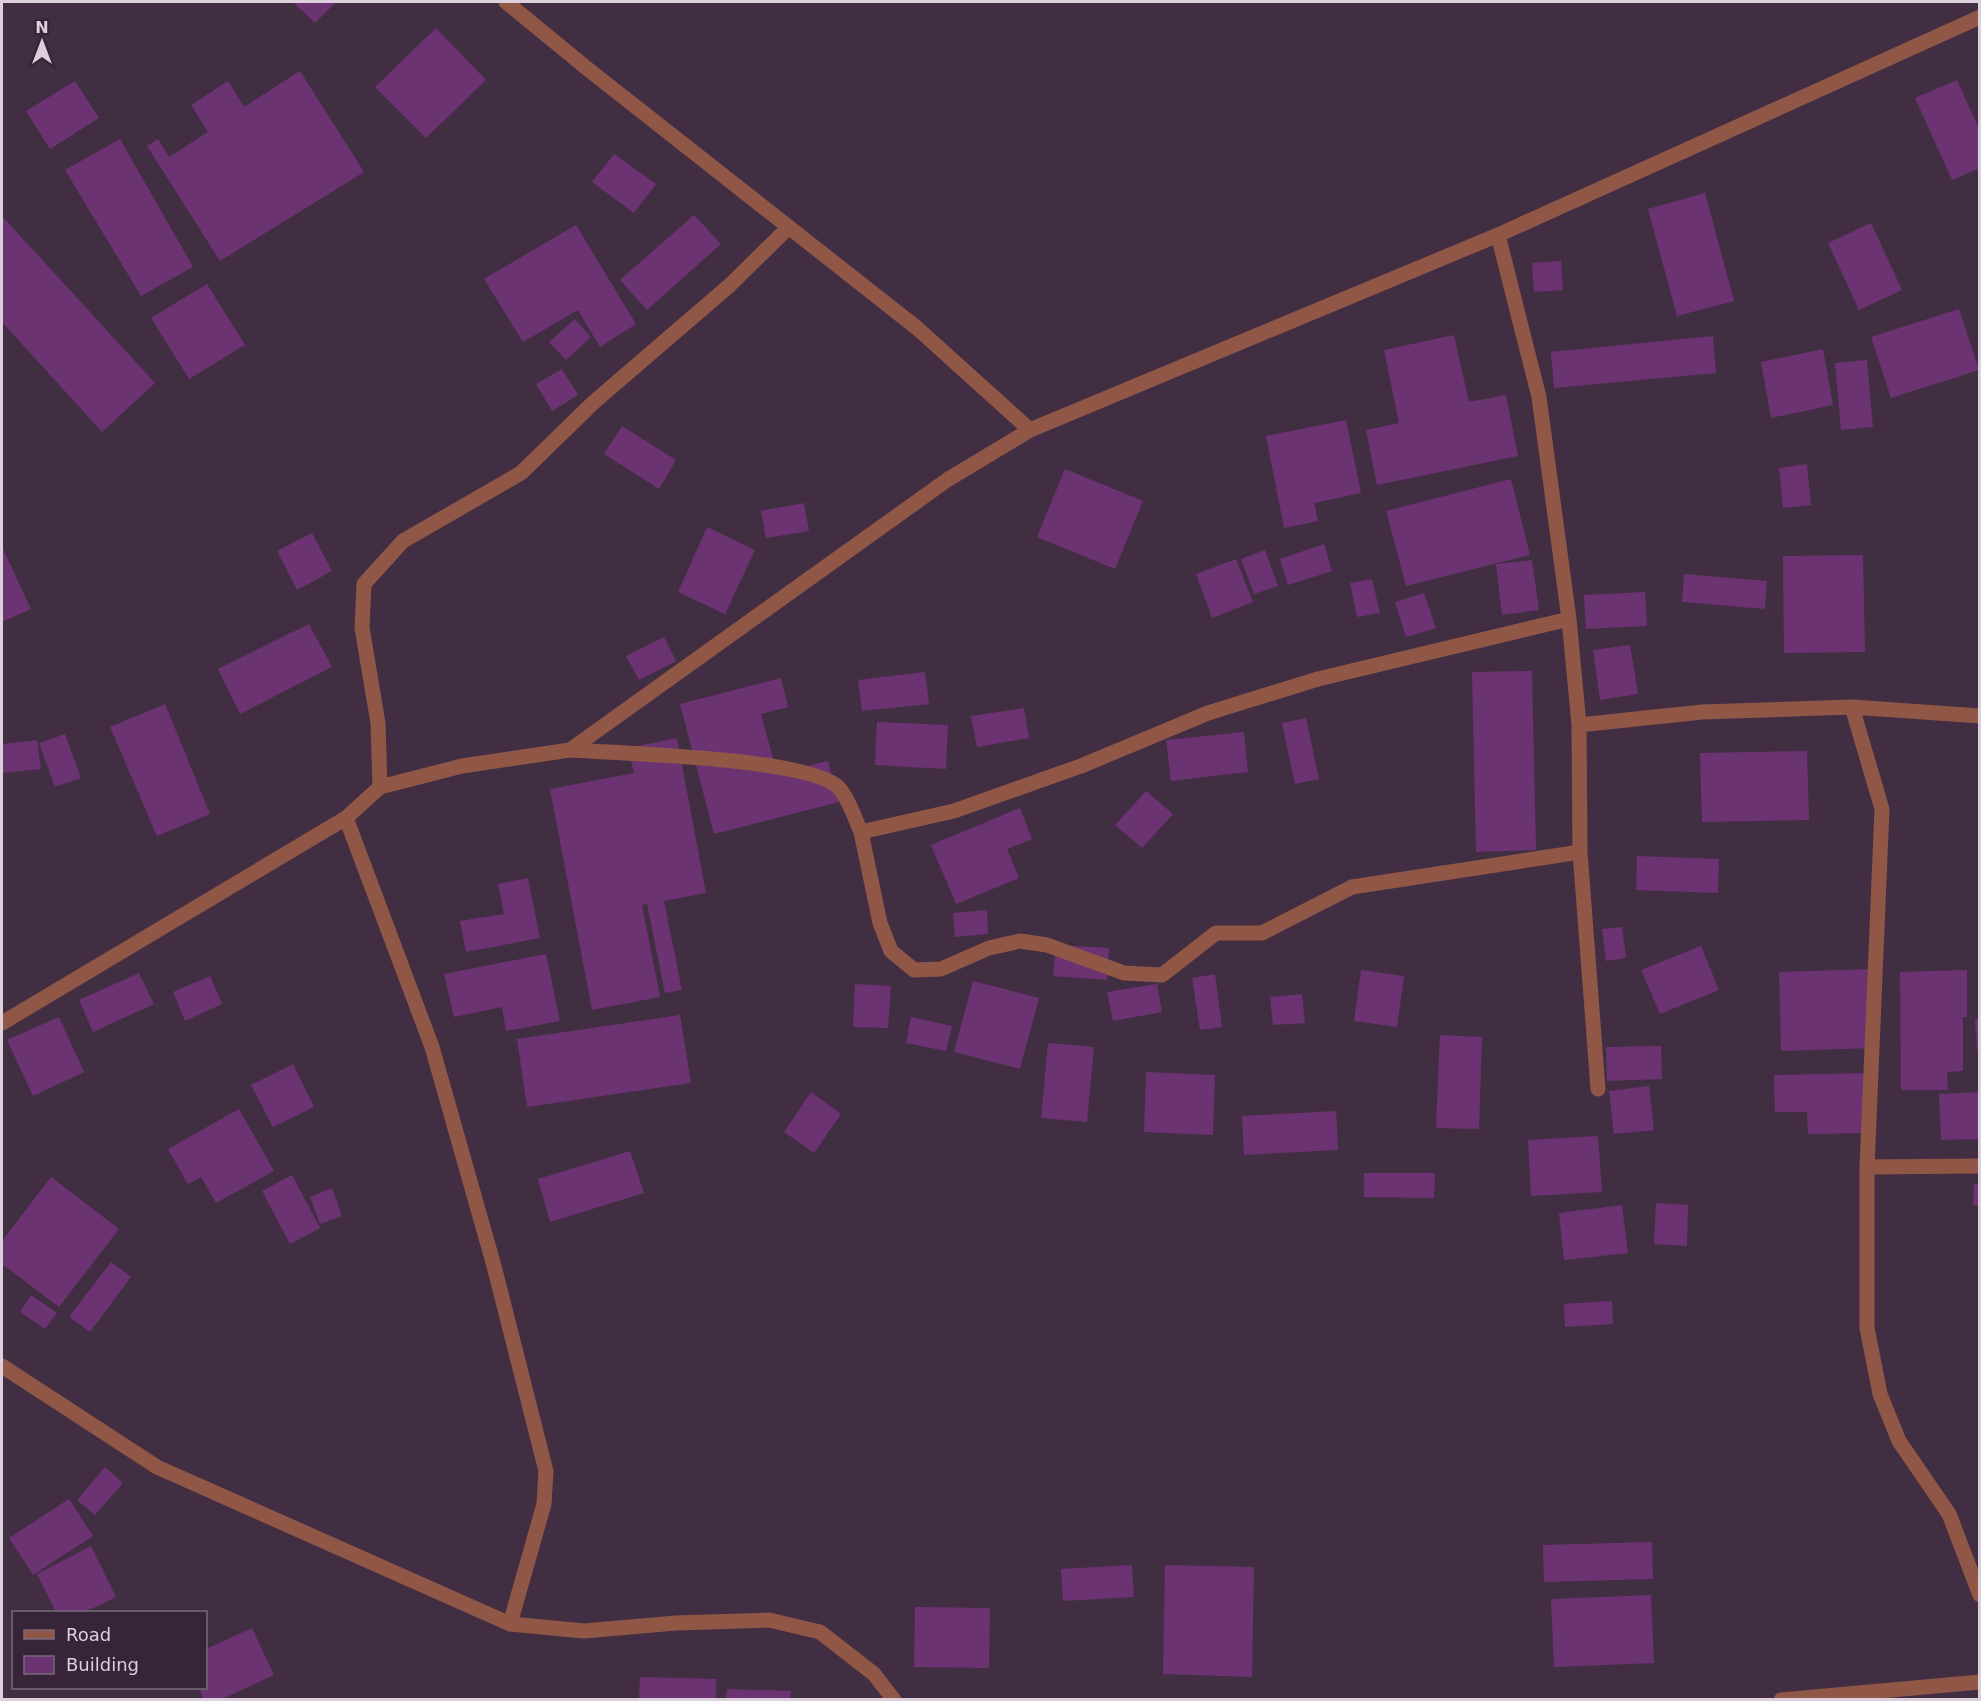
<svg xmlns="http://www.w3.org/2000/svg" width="1981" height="1701" font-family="'DejaVu Sans',sans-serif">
<rect width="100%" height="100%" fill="#422e43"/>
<!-- building -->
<path fill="#6c3372" d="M293 2H336L315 23Z
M436 28 486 80 426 138 375 87Z
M300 71 364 172 220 261 147 146 158 139 169 157 208 132 191 105 228 81 244 107Z
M1957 80 1980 131V168L1952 180 1915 98Z
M75 81 99 118 50 149 26 111Z
M120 139 193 267 141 296 65 170Z
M614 154 656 184 634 213 592 182Z
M1705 193 1734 301 1677 316 1648 209Z
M694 215 721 244 647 310 620 280Z
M2 216 155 383 102 432 2 322Z
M1871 223 1902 290 1859 310 1828 243Z
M576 225 636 324 600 347 578 310 523 342 484 279Z
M1561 261 1563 290 1534 292 1532 263Z
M207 284 245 345 189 379 151 318Z
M1959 309 1979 370 1891 398 1871 337Z
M575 319 591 337 566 360 549 342Z
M1454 335 1469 402 1506 395 1518 456 1377 485 1366 430 1399 423 1384 350Z
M1713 336 1716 373 1554 388 1551 352Z
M1823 349 1833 405 1771 418 1761 362Z
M1867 360 1873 427 1841 430 1835 363Z
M562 369 578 395 552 411 536 384Z
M1346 420 1361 493 1314 503 1318 521 1284 528 1266 436Z
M622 426 676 460 659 489 604 454Z
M1807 464 1811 505 1783 508 1779 468Z
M1065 469 1143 501 1115 569 1037 537Z
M1511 479 1530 555 1406 586 1386 511Z
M804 503 809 531 766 538 761 511Z
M707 527 755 550 725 614 678 592Z
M312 533 332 571 297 590 277 551Z
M1324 544 1332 571 1288 585 1280 559Z
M3 549 31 609 2 622V550Z
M1265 550 1278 586 1254 594 1241 559Z
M1863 555 1865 652 1784 653 1783 556Z
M1236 559 1253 602 1212 618 1196 574Z
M1532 560 1539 610 1502 615 1496 564Z
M1684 574 1767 581 1765 609 1682 602Z
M1372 579 1380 613 1357 617 1350 583Z
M1645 592 1647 626 1586 629 1584 595Z
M1424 593 1436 628 1406 637 1395 602Z
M309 624 332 667 240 714 218 669Z
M664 637 676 661 639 680 626 656Z
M1630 645 1638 694 1600 700 1593 650Z
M1532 671 1536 850 1476 852 1472 672Z
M925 672 929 704 862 711 858 680Z
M781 678 788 707 761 714 777 773 828 761 839 802 714 834 680 704Z
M165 704 210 814 157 836 110 727Z
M1024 708 1029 738 977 747 971 716Z
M1306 718 1319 779 1295 784 1282 723Z
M877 722 948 725 946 769 875 765Z
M1244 732 1248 772 1171 781 1166 740Z
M65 734 81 778 55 787 39 743Z
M677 738 706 893 664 901 682 990 665 993 647 904 642 905 660 997 592 1010 550 789 634 773 628 748Z
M37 740 41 769 2 773V744Z
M1807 751 1809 820 1702 822 1700 753Z
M1146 791 1173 814 1142 848 1115 825Z
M1020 808 1032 839 1007 849 1019 878 956 904 931 845Z
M1637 856 1719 859 1718 893 1636 890Z
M528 878 540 938 466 952 460 921 504 914 498 884Z
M987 910 988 934 955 937 953 913Z
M1622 927 1626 958 1606 961 1602 929Z
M1056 945 1109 948 1107 980 1053 976Z
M1701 946 1719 990 1660 1014 1641 970Z
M546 954 560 1021 506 1031 502 1007 454 1017 444 974Z
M1872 969 1874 1048 1781 1051 1779 972Z
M1361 970 1404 976 1397 1027 1354 1021Z
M1967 970V1017H1963V1071L1947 1072 1948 1090H1901L1900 972Z
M139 973 154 1004 93 1032 79 1000Z
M1215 974 1222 1027 1200 1030 1192 978Z
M210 976 222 1004 185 1021 173 992Z
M973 981 1039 998 1020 1069 954 1052Z
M855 984 891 986 888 1028 853 1027Z
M1157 984 1162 1012 1113 1021 1107 992Z
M1302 994 1305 1023 1273 1025 1270 997Z
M680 1015 691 1083 527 1107 517 1039Z
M59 1017 84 1072 33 1096 7 1040Z
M911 1017 952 1026 946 1051 906 1043Z
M1975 1019H1980V1050H1977Z
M1440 1035 1482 1037 1479 1129 1436 1128Z
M1048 1043 1094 1047 1087 1122 1041 1118Z
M1661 1046 1662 1079 1607 1081 1606 1047Z
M293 1064 314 1107 273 1127 251 1085Z
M1146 1072 1215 1075 1213 1135 1144 1132Z
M1871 1073 1873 1133 1808 1134 1807 1112H1775L1774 1075Z
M1649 1086 1654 1130 1614 1134 1609 1091Z
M811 1092 841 1114 814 1153 784 1132Z
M1980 1092V1139L1941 1140 1939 1094Z
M239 1109 274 1171 216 1203 201 1177 188 1184 168 1149Z
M1336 1111 1338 1150 1244 1155 1242 1116Z
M1598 1136 1602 1192 1531 1196 1528 1140Z
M630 1151 644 1193 550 1222 538 1179Z
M1364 1173H1435L1434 1198 1364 1197Z
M292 1175 320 1228 290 1244 262 1191Z
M51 1177 119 1229 59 1307 2 1264V1241Z
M1974 1184H1980V1206L1973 1205Z
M332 1188 342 1216 320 1224 310 1197Z
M1656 1203 1688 1205 1687 1246 1654 1244Z
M1622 1205 1628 1253 1564 1260 1559 1213Z
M111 1262 131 1277 90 1332 69 1317Z
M31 1295 57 1313 45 1329 20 1312Z
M1612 1301 1613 1324 1565 1327 1564 1304Z
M105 1467 123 1483 95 1515 77 1500Z
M69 1499 93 1536 33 1575 9 1538Z
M1652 1542 1653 1579 1544 1582 1543 1545Z
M91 1546 116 1597 85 1612H56L37 1574Z
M1132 1565 1134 1597 1063 1601 1061 1569Z
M1165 1565 1254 1567 1252 1677 1163 1674Z
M1651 1595 1654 1663 1554 1667 1551 1599Z
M915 1607 990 1608 989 1668 914 1667Z
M252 1628 274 1675 220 1700H204L199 1688H206V1649Z
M640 1677 716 1679V1700H639Z
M727 1689 791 1691 790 1700H726Z"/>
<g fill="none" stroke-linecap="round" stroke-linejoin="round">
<!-- minor -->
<path stroke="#905747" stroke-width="15" d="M506 2 589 70 917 328 1030 430
M1498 235 1539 397 1569 619 1579 725 1580 852 1598 1089
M1852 707 1882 809 1867 1167V1328L1880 1394 1899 1441 1949 1514 1980 1595
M1579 725 1702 712 1852 707 1980 716
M570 750C616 753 812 758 839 788 849 799 855 819 861 832L954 811 1081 766 1208 713 1318 679 1569 619
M380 787 378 723 362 628 364 584 403 541 521 473 594 402 730 285 789 227
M346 818 432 1047 494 1266 546 1471 544 1504 510 1624
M861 832 880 923 891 951 914 970 941 969 989 948 1020 941 1047 945 1124 973 1162 975 1216 933H1262L1352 887 1580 852
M2 1023 346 818 380 787 462 766 570 750 947 480 1030 430 1498 235 1980 17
M1867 1167 1980 1166
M2 1366 157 1467 510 1624 584 1631 676 1623 769 1620 820 1632 874 1674 894 1700
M1781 1700 1980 1682"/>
</g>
<!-- border -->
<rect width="1981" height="1701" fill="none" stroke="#dcd0dd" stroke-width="6"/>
<!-- legend -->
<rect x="12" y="1611" width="195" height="78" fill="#372439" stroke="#79697b" stroke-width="1.5"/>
<rect x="24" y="1630" width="30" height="9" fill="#905747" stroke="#79697b" stroke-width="1.5"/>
<text x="66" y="1641" font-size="18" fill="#dcd0dd">Road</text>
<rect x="24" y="1656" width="30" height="18" fill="#6c3372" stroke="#79697b" stroke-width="1.5"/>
<text x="66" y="1671" font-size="18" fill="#dcd0dd">Building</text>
<!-- north arrow -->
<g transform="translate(42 42)" stroke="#372439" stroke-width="4.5" paint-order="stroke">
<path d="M0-4.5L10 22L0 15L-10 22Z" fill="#dcd0dd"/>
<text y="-9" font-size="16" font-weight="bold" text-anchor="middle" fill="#dcd0dd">N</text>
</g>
</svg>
